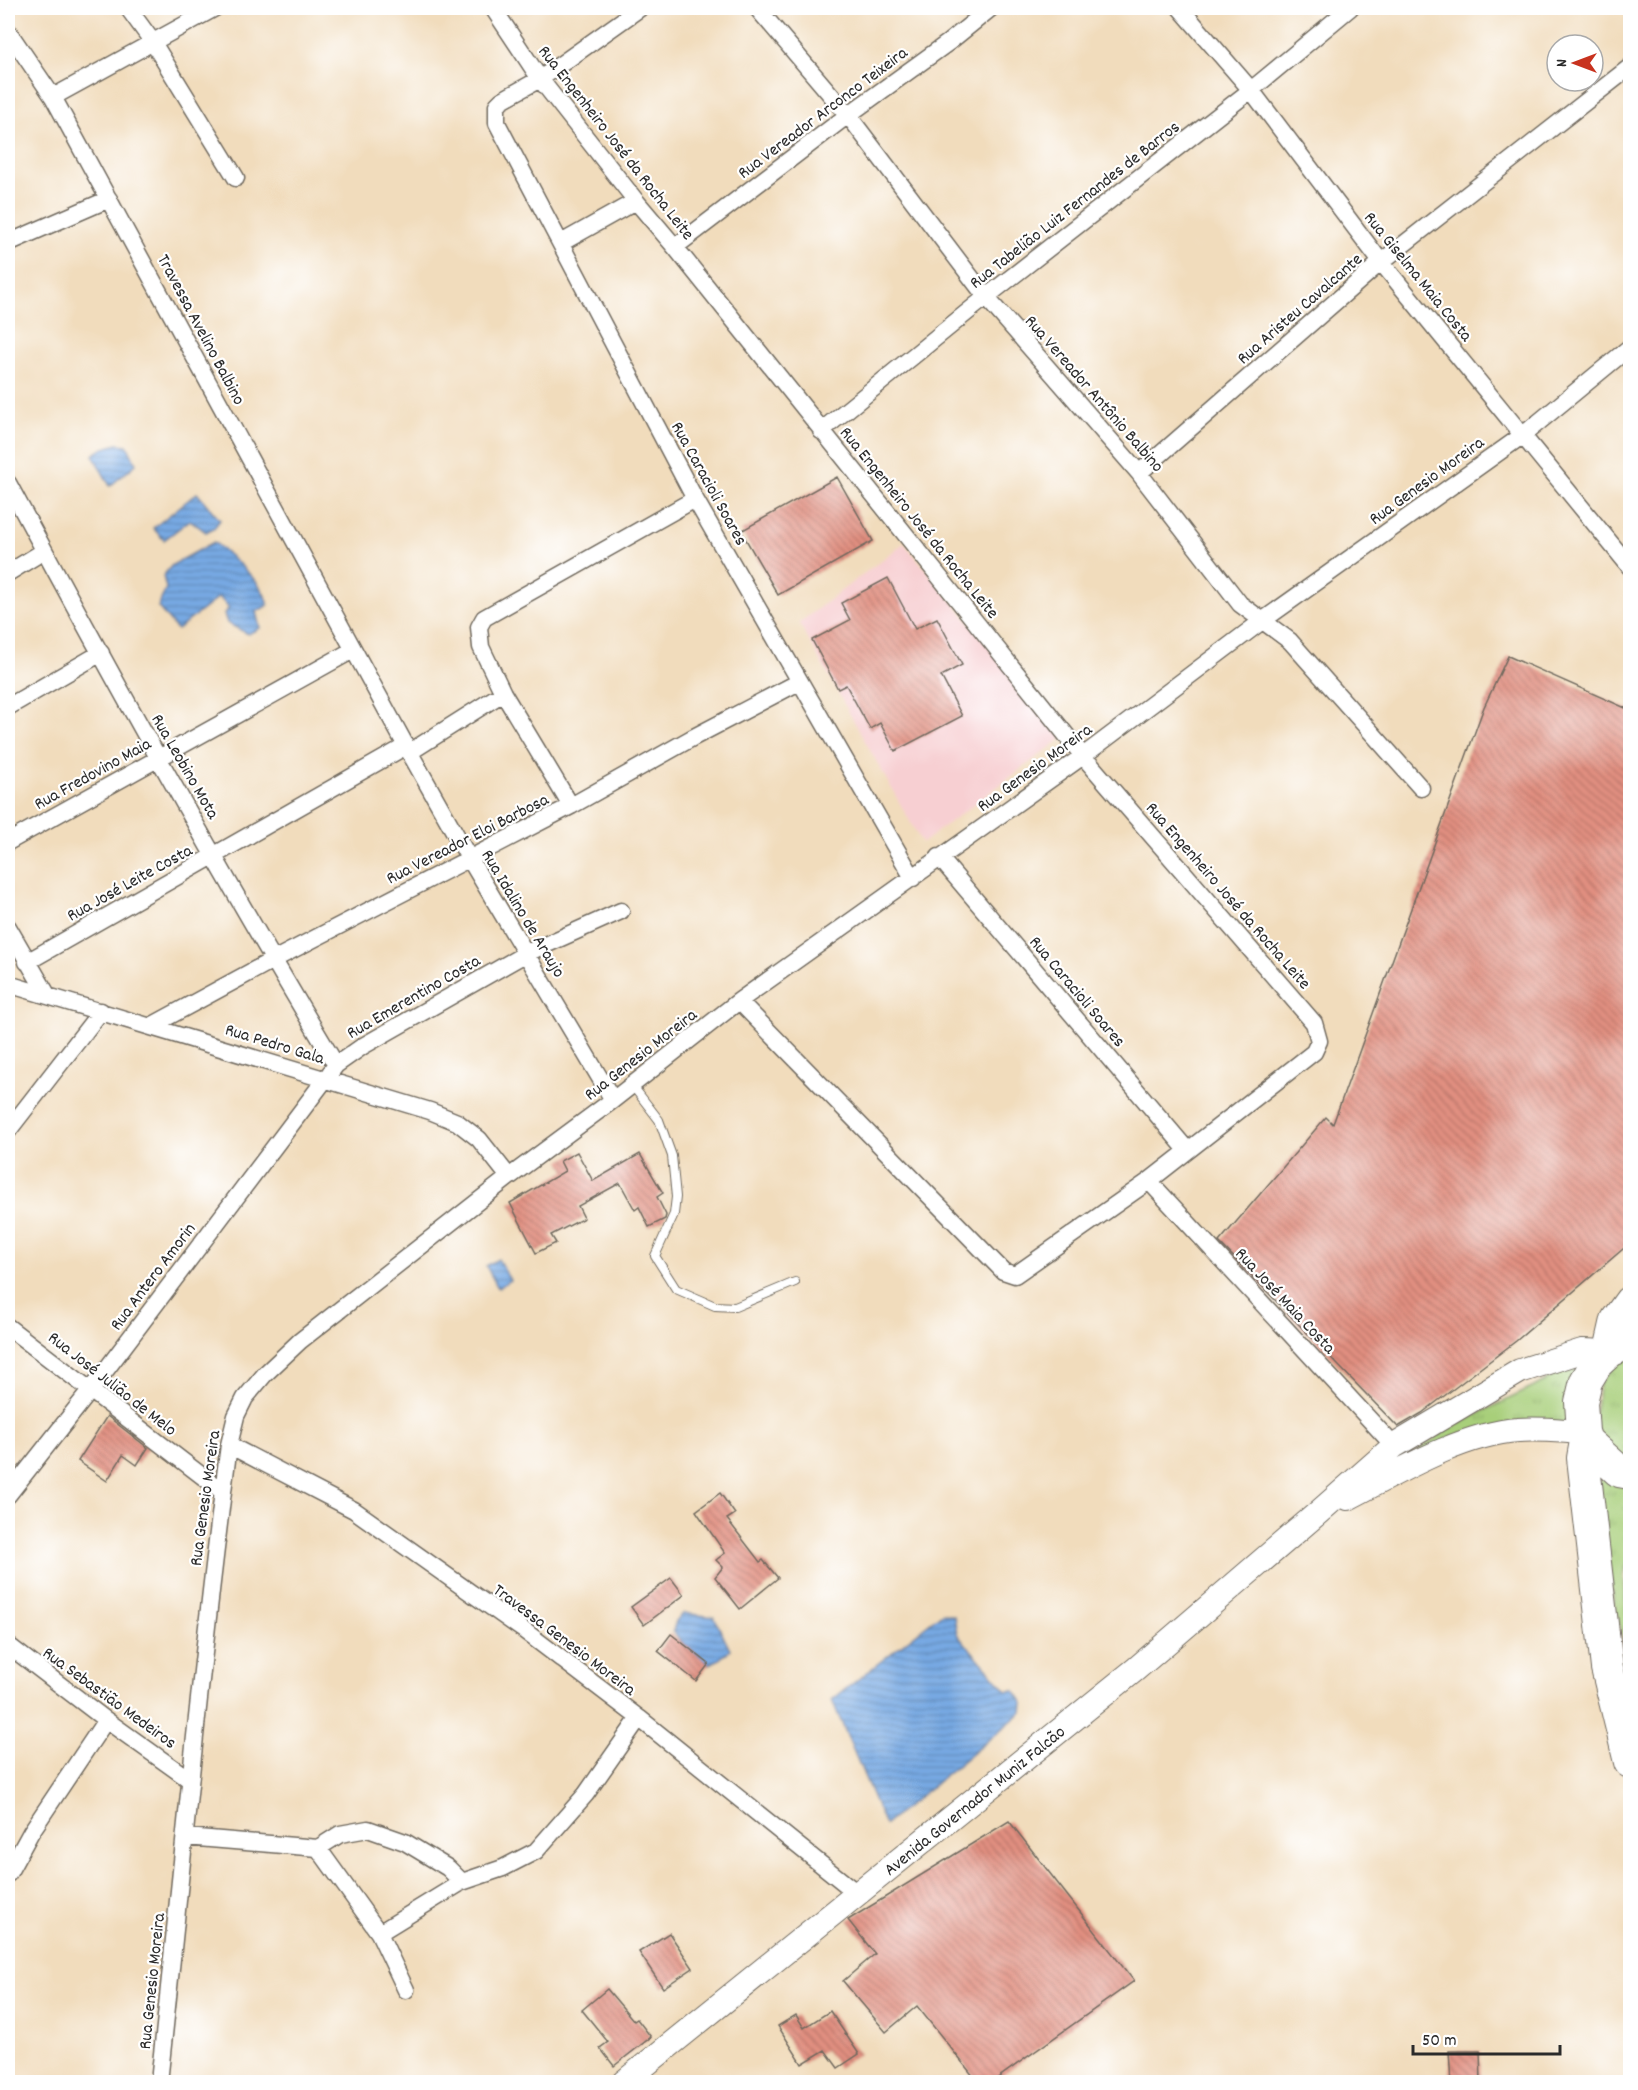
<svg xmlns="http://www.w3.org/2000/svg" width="1638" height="2090" font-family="Dekko,sans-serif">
<defs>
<pattern id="grass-tufts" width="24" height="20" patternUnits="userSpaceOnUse" patternTransform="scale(1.5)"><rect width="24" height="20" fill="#a8cf7a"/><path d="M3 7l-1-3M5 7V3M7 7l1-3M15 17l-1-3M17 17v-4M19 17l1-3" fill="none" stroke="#91b26a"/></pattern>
<pattern id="water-rules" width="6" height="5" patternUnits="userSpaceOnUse" patternTransform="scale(1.5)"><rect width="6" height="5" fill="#77a9e3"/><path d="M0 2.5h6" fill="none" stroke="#628ab8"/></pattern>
<pattern id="building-back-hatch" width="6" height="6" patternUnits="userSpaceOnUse" patternTransform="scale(1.5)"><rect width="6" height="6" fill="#e18f80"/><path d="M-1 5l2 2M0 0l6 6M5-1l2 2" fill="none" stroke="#b77569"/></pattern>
</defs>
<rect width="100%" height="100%" fill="#fff"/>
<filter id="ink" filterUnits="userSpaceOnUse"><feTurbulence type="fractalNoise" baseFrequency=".0167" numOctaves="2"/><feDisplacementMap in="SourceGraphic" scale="12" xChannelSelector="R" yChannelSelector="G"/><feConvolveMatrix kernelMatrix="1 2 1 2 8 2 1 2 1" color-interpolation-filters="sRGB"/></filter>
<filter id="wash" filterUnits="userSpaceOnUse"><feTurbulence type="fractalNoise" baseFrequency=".008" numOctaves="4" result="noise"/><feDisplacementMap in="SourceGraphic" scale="24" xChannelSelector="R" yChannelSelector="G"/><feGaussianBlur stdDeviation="1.35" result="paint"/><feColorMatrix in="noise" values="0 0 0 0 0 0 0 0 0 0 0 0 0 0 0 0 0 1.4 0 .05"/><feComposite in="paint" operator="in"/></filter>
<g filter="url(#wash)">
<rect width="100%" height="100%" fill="#f1dcbc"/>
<!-- built -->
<path fill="#f7cfd2" d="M904 543 1064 737 922 843 799 623Z"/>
<!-- grass -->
<path fill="url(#grass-tufts)" stroke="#6a7d52" stroke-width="1.5" d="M1630 1356V1465L1601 1439 1594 1421 1600 1383 1611 1368Z
M1588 1363 1574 1422 1416 1451 1449 1429 1494 1406 1534 1387 1560 1372Z
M1599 1473 1630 1487V1553L1624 1576 1630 1669 1612 1593Z"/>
<!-- water -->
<path fill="url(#water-rules)" stroke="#516a87" stroke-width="1.5" d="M117 444 127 445 136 464 110 486 93 455 102 449Z
M197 493 220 520 214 528 206 532 190 520 164 540 153 528Z
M214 542C231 557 264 582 268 605L256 612 260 628 248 634 227 623 224 614 229 608 219 597 177 630 158 607 166 588 163 576 172 565Z
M498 1259 510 1280 498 1288 486 1266Z
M684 1613 714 1617 730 1650 718 1660 709 1664 682 1642 673 1631 676 1621Z
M942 1613 954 1616 957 1634 1007 1691 1014 1690 1023 1703 1022 1712 885 1825 832 1700Z"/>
<g id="blocks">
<!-- building -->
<path fill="url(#building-back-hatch)" d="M837 477 873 541 778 595 741 531Z
M888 578 915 629 937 618 962 665 941 676 962 716 895 751 880 723 870 729 846 685 838 689 812 640 850 620 841 603Z
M1508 656 1630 710V1243L1516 1341 1422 1413 1398 1427 1219 1242 1326 1117 1333 1124 1484 707Z
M577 1152 593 1181 640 1154 663 1193 657 1197 666 1215 665 1219 649 1227 639 1207 635 1210 620 1183 578 1206 584 1218 551 1235 556 1243 536 1253 510 1203 565 1171 560 1161Z
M107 1416 148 1448 137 1465 123 1455 107 1481 78 1461Z
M720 1493 735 1514 727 1519 760 1562 763 1560 778 1578 740 1609 715 1577 723 1567 716 1560 725 1553 696 1511Z
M671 1578 684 1595 644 1625 631 1607Z
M671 1634 709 1664 696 1681 658 1651Z
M1009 1821 1134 1981 992 2082H978L917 2006 886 2032 843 1981 875 1954 848 1920Z
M669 1933 693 1968 663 1988 639 1952Z
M607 1989 634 2021 637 2019 651 2037 614 2066 600 2048 608 2042 582 2010Z
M830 2011 859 2054 838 2068 825 2050 802 2064 778 2026 796 2015 804 2028Z
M1449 2051H1480L1481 2082H1451Z"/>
</g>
</g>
<g filter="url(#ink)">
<use href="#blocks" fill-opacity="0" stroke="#70695e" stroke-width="1.5"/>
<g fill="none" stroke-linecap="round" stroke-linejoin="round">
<defs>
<path id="lane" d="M632 1085 659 1120 672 1156 676 1197 674 1214 655 1256 676 1289 715 1306 735 1307 795 1282"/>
<path id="street" d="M128 8 152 41 236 178
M493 8 540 79 636 201 675 247 1083 756 1314 1023 1319 1041 1314 1052 1149 1181 1015 1275 1003 1271 739 1001
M640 8 540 79 502 100 497 105V123L695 499 913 878
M757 8 848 115 986 297 1139 473 1240 604 1290 641 1421 788
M1180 8 1251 90 1381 262 1630 567
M8 31 53 97 406 746 469 858 613 1100
M53 97 215 8
M8 243 109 199
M561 243 636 201
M675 247 848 115 949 42 991 8
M821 431 986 297 1251 90 1350 8
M1139 473 1381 262 1630 67
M8 483C113 679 221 874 336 1065
M8 573 44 551
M8 707 101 653
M410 752 503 693
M571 806 503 693 481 647 479 627 484 618 695 499
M8 842 353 650
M939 857 1187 1150
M8 927 48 996
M27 962 406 746
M8 984 430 1111 457 1122 479 1139 509 1177
M151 1026 273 960 571 806 692 738 799 682
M8 1131 101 1011
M1149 1181 1394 1446
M8 1327 223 1492
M229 1445 354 1510 522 1629 639 1718 858 1894
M8 1495 90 1391 336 1065 363 1046 525 954 621 911
M8 1645 106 1720 190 1780
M186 1837 318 1848 379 1933 406 1990
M318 1848 340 1834 368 1829 405 1842 448 1868 462 1882
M8 1874 31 1832 106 1720
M379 1933 462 1882 503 1868 536 1851 586 1794 639 1718
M159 2082C182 1870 201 1657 229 1445L236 1416 245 1398 265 1374 300 1341 509 1177 613 1100 739 1001 1083 756 1262 621 1523 435 1630 347"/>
<path id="secondary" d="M1348 1498C1398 1472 1462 1434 1518 1430 1539 1428 1562 1431 1583 1432
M624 2082 1136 1669 1319 1512 1394 1446 1520 1371 1582 1351 1609 1352"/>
<path id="highway" d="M1630 1342 1610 1351 1597 1363 1586 1381 1581 1402 1583 1432 1586 1441 1619 1471 1630 1473
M1610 1351 1617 1320 1630 1302
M1586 1441 1583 1458 1607 1668 1630 1762"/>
</defs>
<!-- lane casing -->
<use href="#lane" stroke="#70695e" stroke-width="10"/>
<!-- street casing -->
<use href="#street" stroke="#70695e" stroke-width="19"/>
<!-- secondary casing -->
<use href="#secondary" stroke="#70695e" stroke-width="26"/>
<!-- highway casing -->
<use href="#highway" stroke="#70695e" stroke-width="34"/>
<!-- lane -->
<use href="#lane" stroke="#fff" stroke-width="8"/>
<!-- street -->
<use href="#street" stroke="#fff" stroke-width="16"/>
<!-- secondary -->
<use href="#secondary" stroke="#fff" stroke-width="24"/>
<!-- highway -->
<use href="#highway" stroke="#fff" stroke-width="32"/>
</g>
</g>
<g text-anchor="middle" stroke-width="4.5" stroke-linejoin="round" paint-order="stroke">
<!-- street labels -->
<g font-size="18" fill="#2b2b2b" stroke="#fff">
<text transform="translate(822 112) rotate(-37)" y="6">Rua Vereador Arconco Teixeira</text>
<text transform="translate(617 142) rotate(52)" y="6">Rua Engenheiro José da Rocha Leite</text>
<text transform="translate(1074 204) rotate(-38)" y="6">Rua Tabelião Luiz Fernandes de Barros</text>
<text transform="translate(1419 276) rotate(51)" y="6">Rua Giselma Maia Costa</text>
<text transform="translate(1299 308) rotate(-41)" y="6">Rua Aristeu Cavalcante</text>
<text transform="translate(202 329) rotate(62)" y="6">Travessa Avelino Balbino</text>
<text transform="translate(1095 393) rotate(49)" y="6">Rua Vereador Antônio Balbino</text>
<text transform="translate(1426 480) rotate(-36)" y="6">Rua Genesio Moreira</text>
<text transform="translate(710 483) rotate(61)" y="6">Rua Caracioli Soares</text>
<text transform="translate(920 522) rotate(51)" y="6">Rua Engenheiro José da Rocha Leite</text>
<text transform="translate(186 766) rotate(60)" y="6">Rua Leobino Mota</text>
<text transform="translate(1034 767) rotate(-36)" y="6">Rua Genesio Moreira</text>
<text transform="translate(92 773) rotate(-29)" y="6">Rua Fredovino Maia</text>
<text transform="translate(467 838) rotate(-27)" y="6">Rua Vereador Eloi Barbosa</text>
<text transform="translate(129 882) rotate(-29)" y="6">Rua José Leite Costa</text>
<text transform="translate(1229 895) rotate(49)" y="6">Rua Engenheiro José da Rocha Leite</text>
<text transform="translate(524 913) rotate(59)" y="6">Rua Idalino de Araujo</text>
<text transform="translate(1078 991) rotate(50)" y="6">Rua Caracioli Soares</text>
<text transform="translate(413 996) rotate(-30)" y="6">Rua Emerentino Costa</text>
<text transform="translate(275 1043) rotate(17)" y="6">Rua Pedro Gala</text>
<text transform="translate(640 1054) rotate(-38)" y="6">Rua Genesio Moreira</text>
<text transform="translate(152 1276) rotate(-53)" y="6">Rua Antero Amorin</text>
<text transform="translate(1286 1300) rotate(47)" y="6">Rua José Maia Costa</text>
<text transform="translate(113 1383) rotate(38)" y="6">Rua José Julião de Melo</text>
<text transform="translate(204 1498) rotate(-82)" y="6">Rua Genesio Moreira</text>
<text transform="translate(565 1639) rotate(37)" y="6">Travessa Genesio Moreira</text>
<text transform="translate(110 1697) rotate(36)" y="6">Rua Sebastião Medeiros</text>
<text transform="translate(974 1800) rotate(-39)" y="6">Avenida Governador Muniz Falcão</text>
<text transform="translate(151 1981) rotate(-84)" y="6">Rua Genesio Moreira</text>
</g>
</g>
<!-- margin -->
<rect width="1638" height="2090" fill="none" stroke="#fff" stroke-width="30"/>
<!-- north arrow -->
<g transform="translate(1575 63) rotate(270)"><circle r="28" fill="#ffffff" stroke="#aaaaaa" stroke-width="1.5"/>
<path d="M0-4.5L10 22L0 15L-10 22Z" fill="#c8321e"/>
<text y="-9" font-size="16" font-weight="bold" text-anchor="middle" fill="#2b2b2b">N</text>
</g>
<!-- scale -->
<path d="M1413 2045v9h147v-9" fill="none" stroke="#2b2b2b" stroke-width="3"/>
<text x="1422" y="2045" font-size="18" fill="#2b2b2b" stroke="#ffffff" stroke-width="4.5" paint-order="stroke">50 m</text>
</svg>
